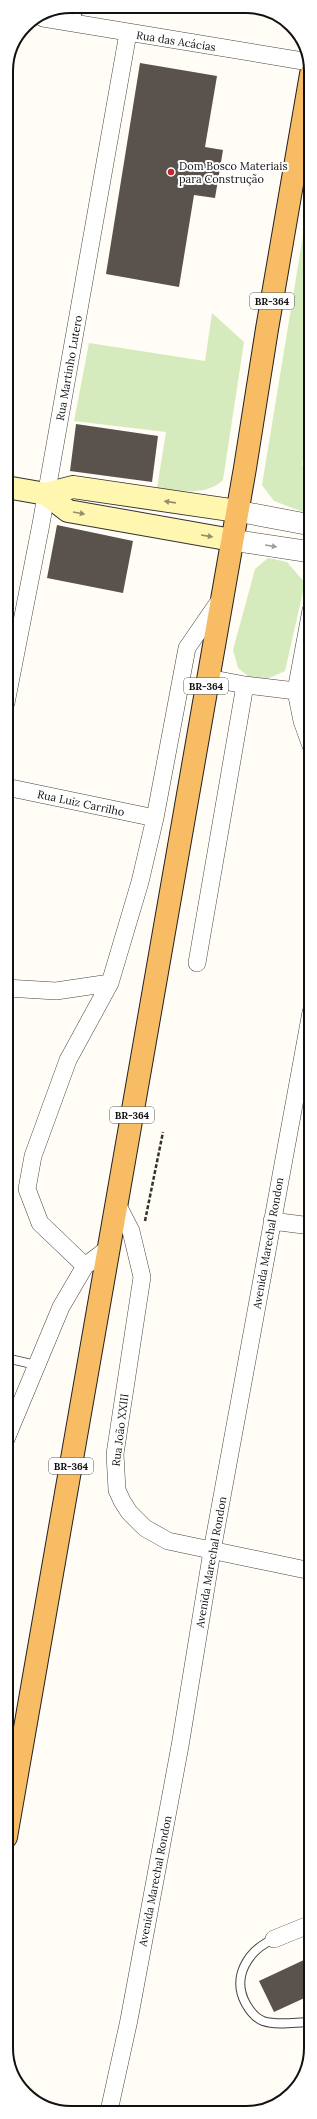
<svg xmlns="http://www.w3.org/2000/svg" width="317" height="2119" font-family="Lora,serif">
<rect width="100%" height="100%" fill="#fffdf5"/>
<!-- green -->
<path fill="#d5ebbd" d="M311 187V414L302 465 311 474V510L306 513 274 501 262 485Z
M212 313 244 342 223 480C205 497 180 490 157 488L166 432 74 421 89 343 205 361Z
M268 558 287 562 305 583 285 671 267 679 249 677 238 668 233 650 255 569Z"/>
<!-- building -->
<path fill="#5a524d" d="M140 63 217 76 205 147 223 150 215 198 194 195 179 287 106 274Z
M76 424 158 436 152 482 70 471Z
M57 525 133 541 123 593 47 578Z
M306 1959 311 1970V1995L274 2012 259 1981Z"/>
<g fill="none" stroke-linecap="round" stroke-linejoin="round">
<defs>
<path id="service" d="M75 23 79 6
M6 1358 36 1365
M274 1939C248 1950 231 1977 246 2004 250 2011 255 2018 263 2021 278 2026 296 2022 310 2022"/>
<path id="minor" d="M43 18 309 62
M311 610 296 691 302 721 311 746
M208 678 245 685 296 691
M6 703 41 524 128 33
M6 787 155 818
M197 963 245 685
M6 988 56 991 110 983
M117 1204 131 1231 142 1277 115 1454 117 1490 122 1501 129 1512 145 1528 168 1541 311 1571
M272 1221 311 1226
M85 1266 40 1223 27 1189 33 1156 68 1060 110 983 140 882 155 818 187 648 220 600
M6 1439 61 1307 85 1266 110 1247
M274 1939 311 1924
M109 2111 129 2020 180 1746 212 1551 311 1012"/>
<path id="tertiary" d="M237 511 311 525
M232 540 311 552"/>
<path id="secondary" d="M6 487 46 494 68 511 232 540
M46 494 73 487 237 511"/>
<path id="trunk" d="M6 1837 245 468 267 329 311 74"/>
</defs>
<!-- service casing -->
<use href="#service" stroke="#444" stroke-width="10"/>
<!-- minor casing -->
<use href="#minor" stroke="#444" stroke-width="18"/>
<!-- tertiary casing -->
<use href="#tertiary" stroke="#444" stroke-width="22"/>
<!-- secondary casing -->
<use href="#secondary" stroke="#333" stroke-width="24"/>
<!-- trunk casing -->
<use href="#trunk" stroke="#222" stroke-width="24"/>
<!-- path -->
<path stroke="#333" stroke-width="2.5" stroke-dasharray="4 2" stroke-linecap="butt" d="M145 1221 163 1132"/>
<!-- service -->
<use href="#service" stroke="#fff" stroke-width="8"/>
<!-- minor -->
<use href="#minor" stroke="#fff" stroke-width="17"/>
<!-- tertiary -->
<use href="#tertiary" stroke="#fff" stroke-width="21"/>
<!-- secondary -->
<use href="#secondary" stroke="#fff6b0" stroke-width="22"/>
<!-- trunk -->
<use href="#trunk" stroke="#f7bc64" stroke-width="22"/>
</g>
<!-- one-way arrows -->
<defs><path id="oneway-solid" d="M-6-.8H1V-3.2L6.5 0L1 3.2V.8H-6Z"/></defs>
<g fill="#948f68">
<use href="#oneway-solid" transform="translate(170 502) rotate(-172)"/>
<use href="#oneway-solid" transform="translate(79 513) rotate(10)"/>
<use href="#oneway-solid" transform="translate(207 536) rotate(9)"/>
</g>
<use fill="#a0a0a0" href="#oneway-solid" transform="translate(271 546) rotate(9)"/>
<!-- markers -->
<circle fill="#c4262e" stroke="#fff" stroke-width="1.5" cx="171" cy="172" r="4"/>
<g text-anchor="middle" stroke-width="4" stroke-linejoin="round" paint-order="stroke">
<!-- shield labels -->
<g fill="#fff" stroke="#585858" stroke-width="1">
<rect x="250" y="293" width="44" height="16" rx="3"/>
<rect x="184" y="678" width="44" height="16" rx="3"/>
<rect x="110" y="1107" width="44" height="16" rx="3"/>
<rect x="49" y="1458" width="44" height="16" rx="3"/>
</g>
<g font-size="10" font-weight="bold" fill="#111">
<text x="272" y="305">BR-364</text>
<text x="206" y="690">BR-364</text>
<text x="132" y="1119">BR-364</text>
<text x="71" y="1470">BR-364</text>
</g>
<!-- street labels -->
<g font-size="11" fill="#111" stroke="#fff">
<text transform="translate(176 41) rotate(9)" y="4">Rua das Acácias</text>
<text transform="translate(69 368) rotate(-80)" y="4">Rua Martinho Lutero</text>
<text transform="translate(81 803) rotate(12)" y="4">Rua Luiz Carrilho</text>
<text transform="translate(268 1243) rotate(-80)" y="4">Avenida Marechal Rondon</text>
<text transform="translate(120 1430) rotate(-83)" y="4">Rua João XXIII</text>
<text transform="translate(211 1562) rotate(-80)" y="4">Avenida Marechal Rondon</text>
<text transform="translate(155 1881) rotate(-79)" y="4">Avenida Marechal Rondon</text>
</g>
<!-- poi labels -->
<g font-size="11" fill="#111" stroke="#fff" text-anchor="start">
<text x="179" y="170">Dom Bosco Materiais<tspan x="179" dy="13">para Construção</tspan></text>
</g>
</g>
<!-- crop -->
<path d="M0 0H317V2119H0ZM71 13H246A58 58 0 0 1 304 71V2048A58 58 0 0 1 246 2106H71A58 58 0 0 1 13 2048V71A58 58 0 0 1 71 13Z" fill="#fff" fill-rule="evenodd"/>
<path fill="none" stroke="#111" stroke-width="2" d="M71 13H246A58 58 0 0 1 304 71V2048A58 58 0 0 1 246 2106H71A58 58 0 0 1 13 2048V71A58 58 0 0 1 71 13Z"/>
</svg>
